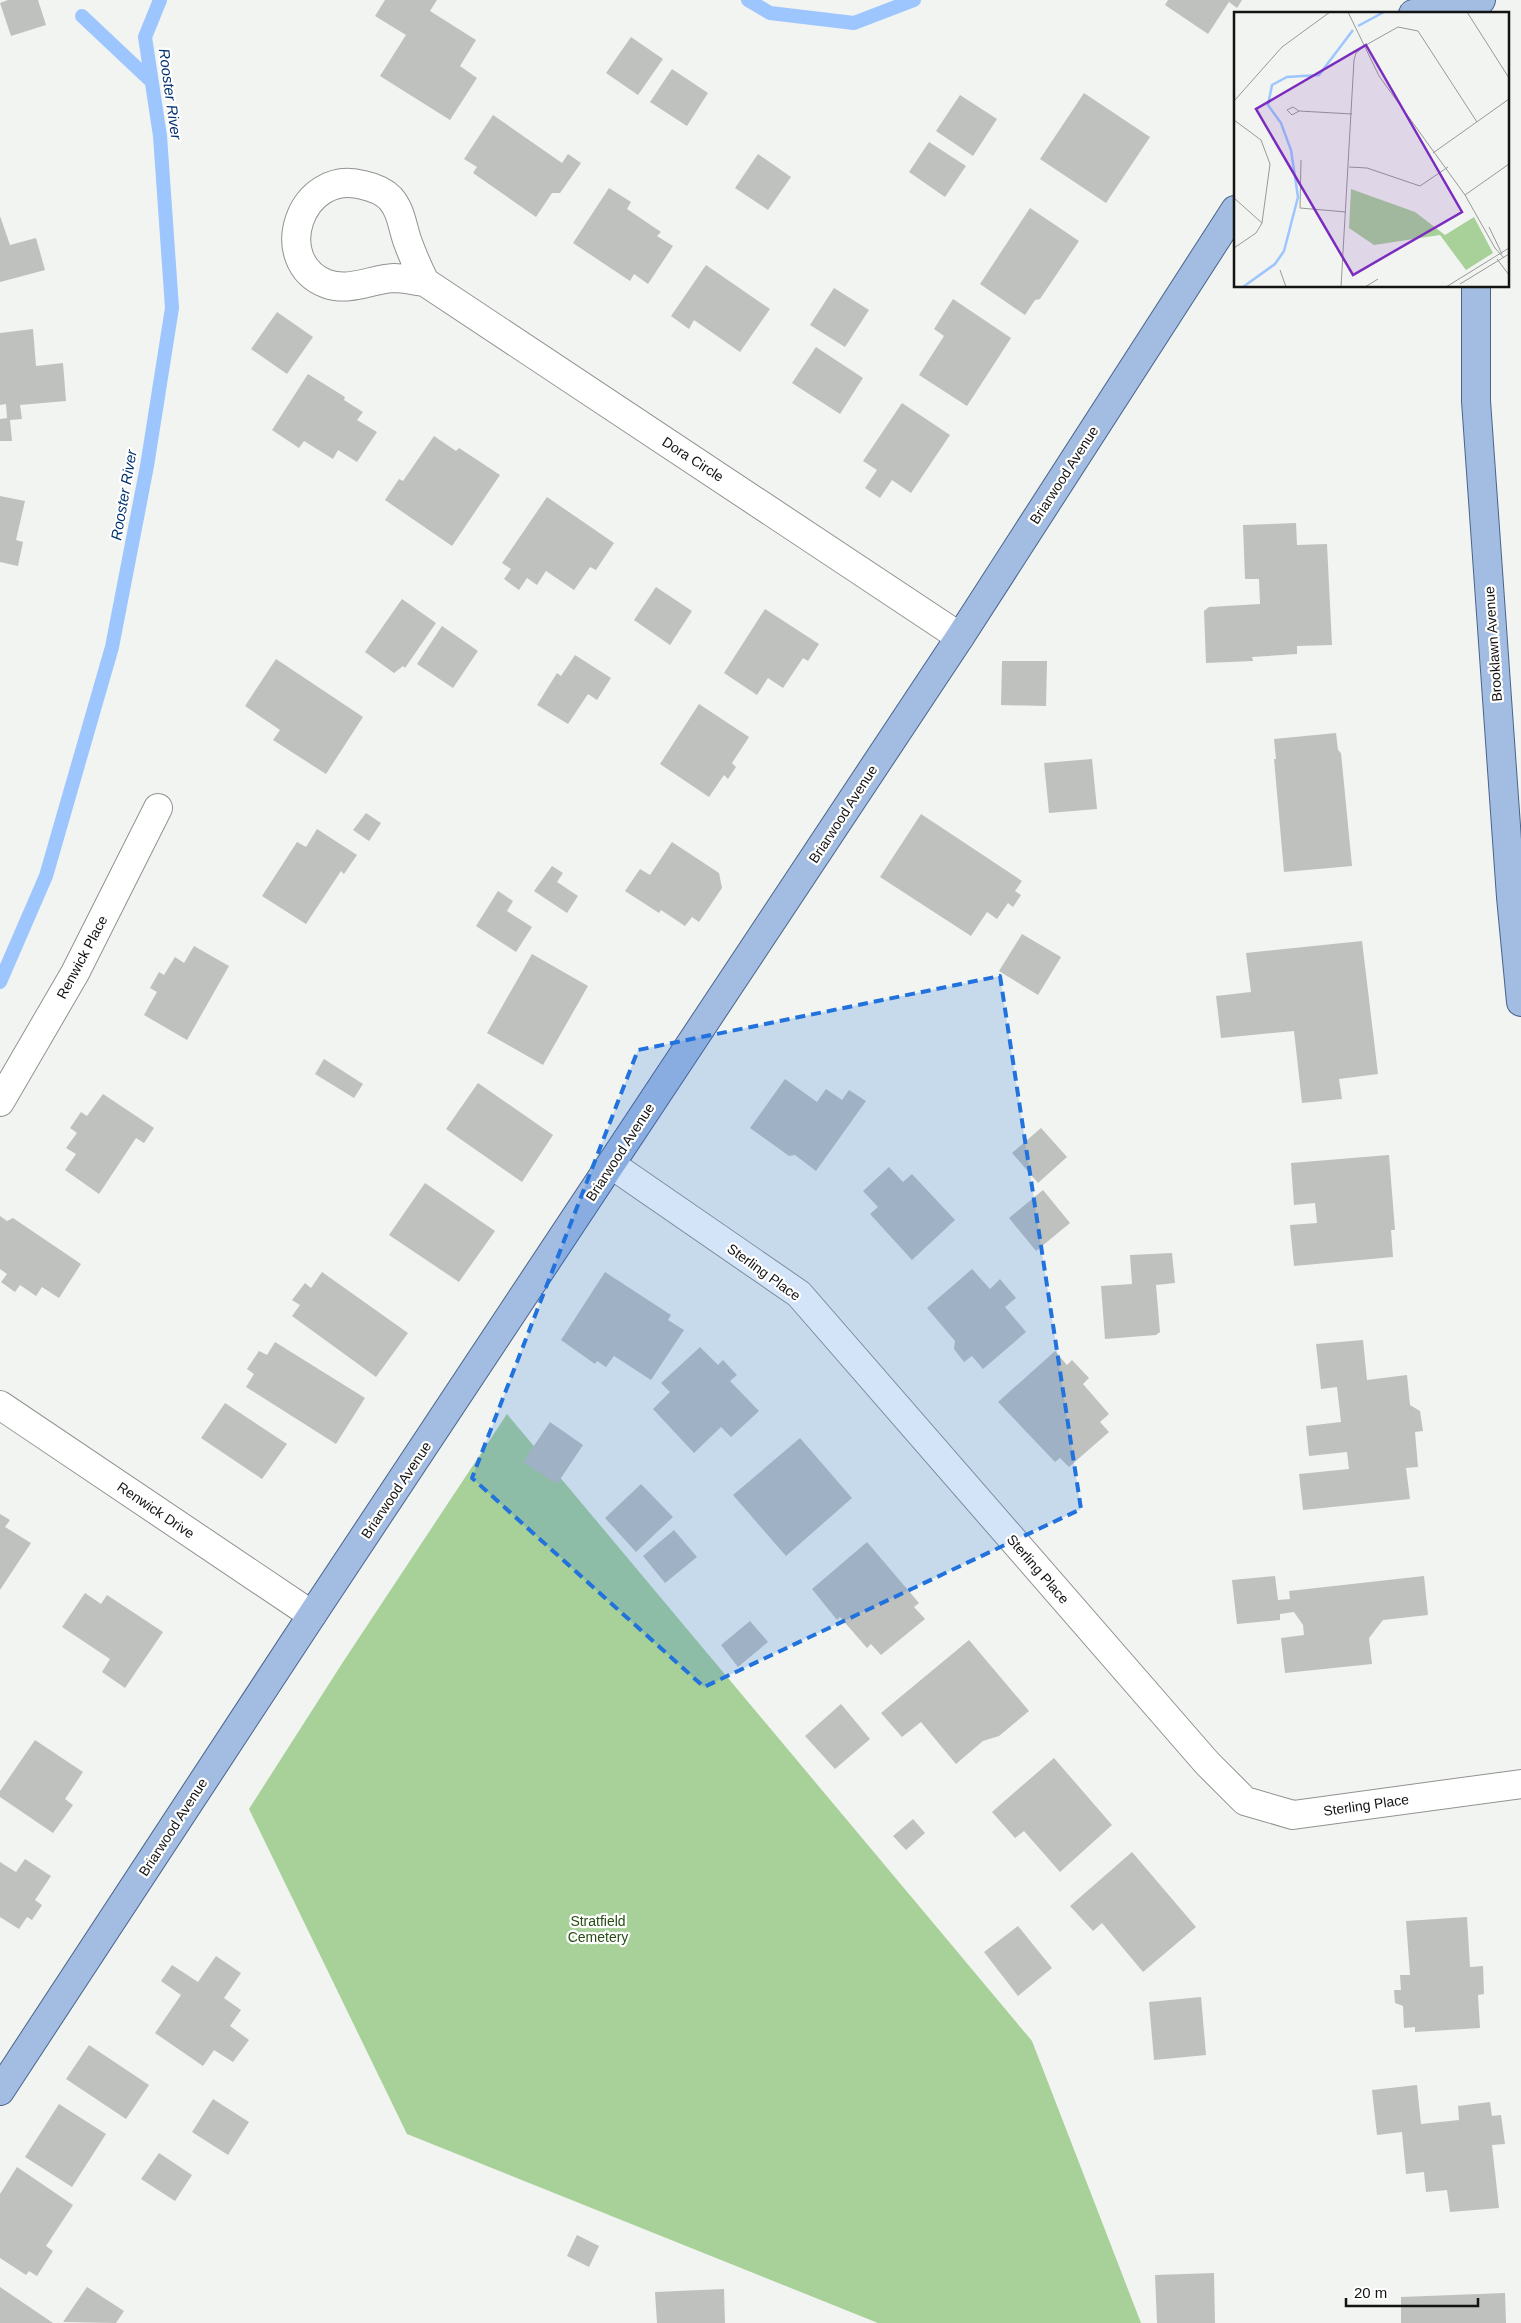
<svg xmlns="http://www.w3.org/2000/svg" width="1521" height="2323" font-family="Arial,sans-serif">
<rect width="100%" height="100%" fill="#f1f4f0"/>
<!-- green -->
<path fill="#a8d099" d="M507 1414 1032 2041 1141 2323H878L407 2134 249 1809 343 1662Z"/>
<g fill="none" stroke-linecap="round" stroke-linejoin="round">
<!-- stream -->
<path stroke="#9dc5fe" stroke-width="14" d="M748 0 770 13 854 23 914 0
M82 16 152 82
M0 982 46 876 112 647 147 466 172 308 160 136 145 37 160 0"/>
</g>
<!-- building -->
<path fill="#bfc1be" d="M8 0H38L46 25 11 36 0 3Z
M385 0H437L430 11 476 40 460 66 477 78 450 120 380 76 406 35 375 16Z
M1168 0H1242L1237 8 1229 2 1208 34 1165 5Z
M631 37 663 59 638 95 606 73Z
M672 69 708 93 687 126 650 102Z
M1084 93 1150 137 1106 203 1040 159Z
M960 95 997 119 973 156 936 131Z
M493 115 562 163 568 154 581 163 560 193H552L536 217 473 173 477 167 464 159Z
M929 142 966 166 945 197 909 172Z
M758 154 791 177 768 210 735 188Z
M609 188 631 202 627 209 661 232 657 236 673 246 648 284 634 274 630 281 573 243Z
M1030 208 1079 241 1040 299 1035 300 1025 315 980 284Z
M0 216 10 245 36 238 45 270 0 282Z
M706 265 770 309 740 352 694 320 689 329 671 316Z
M834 288 869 310 845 347 810 325Z
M953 299 1011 338 967 406 919 375 944 336 934 329Z
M277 312 313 337 287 374 251 349Z
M33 329 36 366 63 363 66 401 20 405 22 419 10 420 12 441H0V419L7 418 6 404 0 405V333Z
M816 347 863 378 840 414 792 383Z
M308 374 345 397 344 400 363 412 357 420 377 432 357 462 338 450 333 459 304 441 299 448 272 430Z
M902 403 950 435 911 493 892 480 880 498 865 488 877 470 863 461Z
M434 436 456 451 459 448 500 475 452 546 385 500 399 479 403 481Z
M0 496 25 501 16 540 23 542 18 566 0 562Z
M547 497 614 543 596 570 590 567 574 590 546 571 537 585 527 578 519 590 504 579 511 569 502 563Z
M1296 523 1297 545 1327 544 1332 645 1297 646V654L1252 657 1253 661 1206 663 1204 611 1209 607 1260 604 1259 579H1245L1243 525Z
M656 587 692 611 670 645 634 620Z
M402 599 436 623 405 668 403 666 394 673 365 652Z
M765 609 819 644 808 661 803 658 783 688 768 678 757 695 724 673Z
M442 626 478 651 453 688 417 664Z
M575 655 611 678 597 700 588 694 568 724 537 705 557 673 561 676Z
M276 659 363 717 326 774 273 740 280 730 245 706Z
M1002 661H1047L1046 706 1001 705Z
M699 704 749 737 732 763 736 767 728 779 724 775 709 797 660 764Z
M1336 733 1338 750 1341 753 1352 866 1284 872 1274 759H1276L1274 739Z
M1092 759 1097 809 1049 813 1044 763Z
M366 813 381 823 369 841 353 830Z
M921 814 1022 881 1015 891 1021 895 1013 907 1008 903 997 919 987 912 971 936 880 877Z
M317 829 357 855 344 874 341 871 306 924 262 896 297 842 306 847Z
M672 842 719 873 722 888 699 922 692 917 685 926 661 910 659 913 625 891 640 869 650 875Z
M552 866 563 873 557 882 578 896 567 913 534 891Z
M498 891 513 901 507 911 532 927 516 952 476 926Z
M1022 934 1061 957 1038 995 999 971Z
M1362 941 1378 1074 1339 1079 1342 1099 1302 1103 1294 1031 1221 1038 1216 996 1251 992 1246 953Z
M194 946 229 966 187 1040 144 1015 157 992 150 988 159 972 164 975 175 957 184 963Z
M532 954 588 986 543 1065 487 1033Z
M324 1059 363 1084 354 1098 315 1074Z
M785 1079 817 1102 826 1089 842 1100 849 1090 866 1101 816 1171 795 1155 789 1156 750 1128Z
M478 1083 553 1135 522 1182 446 1129Z
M103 1094 154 1128 144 1143 136 1138 99 1194 65 1170 76 1154 66 1148 77 1133 70 1128 81 1112 87 1116Z
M1041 1128 1067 1157 1038 1183 1012 1153Z
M1389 1155 1395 1230H1391L1393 1257 1294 1266 1290 1225 1317 1223 1315 1203 1294 1205 1291 1163Z
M889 1167 903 1182 912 1174 955 1220 912 1260 870 1214 878 1207 863 1191Z
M425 1183 495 1231 459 1282 389 1235Z
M1043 1190 1070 1223 1036 1251 1009 1218Z
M0 1216 7 1221 13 1218 81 1264 59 1298 42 1287 36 1296 20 1285 15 1292 1 1282 7 1274 0 1269Z
M1172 1253 1175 1283 1156 1285 1160 1332 1156 1335 1105 1339 1101 1286 1132 1284 1130 1255Z
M972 1269 990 1289 1000 1279 1016 1298 1005 1307 1026 1332 983 1369 972 1356 964 1362 954 1349 955 1341 927 1308Z
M322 1272 408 1333 376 1377 292 1316 300 1305 292 1300 305 1283 311 1288Z
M605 1272 671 1315 668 1320 684 1330 651 1380 614 1356 606 1367 597 1361 595 1364 561 1340Z
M1363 1340 1367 1380 1407 1375 1410 1405 1420 1411 1423 1431 1415 1432 1418 1467 1406 1468 1410 1499 1303 1510 1299 1474 1349 1469 1347 1452 1309 1456 1306 1426 1341 1422 1337 1387 1321 1389 1316 1344Z
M275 1342 365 1398 336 1444 246 1387 254 1374 247 1369 259 1351 267 1355Z
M700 1347 718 1365 723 1360 737 1375 730 1381 759 1411 731 1437 721 1427 694 1453 653 1409 670 1392 661 1383Z
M1055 1351 1067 1365 1072 1360 1089 1378 1083 1384 1109 1414 1100 1422 1109 1432 1069 1467 1060 1458 1055 1462 998 1402Z
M225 1403 287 1444 262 1479 201 1438Z
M550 1422 583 1445 557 1484 523 1462Z
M800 1438 852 1498 786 1556 733 1495Z
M641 1484 673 1517 636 1552 605 1518Z
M0 1514 10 1520 5 1527 31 1543 0 1590Z
M674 1530 697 1557 665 1583 643 1556Z
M867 1542 919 1603 914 1607 925 1619 881 1655 871 1644 867 1648 840 1617 837 1620 812 1589Z
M1275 1576 1278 1600 1290 1599 1289 1591 1424 1576 1428 1615 1383 1620 1369 1638 1372 1664 1285 1673 1281 1638 1304 1635 1303 1625 1294 1612 1280 1614V1620L1237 1624 1232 1580Z
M85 1593 101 1604 107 1595 163 1632 125 1688 102 1672 110 1659 62 1627Z
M750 1621 768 1642 738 1667 721 1645Z
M969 1640 1029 1711 999 1736 983 1741 956 1764 921 1722 902 1737 881 1713Z
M841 1704 870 1739 835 1769 805 1736Z
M35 1740 83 1772 65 1799 73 1805 53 1833 0 1797V1791Z
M1054 1758 1112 1825 1060 1872 1024 1831 1015 1838 992 1812Z
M913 1819 925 1833 906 1850 893 1836Z
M1132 1852 1196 1927 1143 1972 1102 1923 1093 1931 1070 1906Z
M25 1859 51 1876 35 1900 42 1905 32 1920 27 1917 19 1929 0 1917V1862L16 1872Z
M1467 1917 1470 1967 1483 1966 1484 1994 1478 1995 1480 2028 1415 2032V2027L1404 2028 1403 2006 1395 2003 1394 1990H1401L1400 1975H1410L1406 1921Z
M1018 1926 1052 1968 1018 1996 984 1952Z
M216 1956 241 1973 224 1998 241 2010 230 2026 249 2040 233 2062 214 2050 203 2066 155 2033 181 1995 161 1981 172 1965 198 1982Z
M1201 1997 1206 2055 1154 2060 1149 2002Z
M89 2045 149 2085 126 2119 66 2079Z
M1417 2085 1421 2124 1459 2120 1458 2106 1490 2102 1492 2116 1501 2115 1505 2144 1492 2145 1499 2208 1450 2212 1447 2190 1426 2192 1424 2172 1406 2174 1402 2132 1377 2135 1372 2090Z
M213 2099 249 2122 228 2155 192 2132Z
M59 2104 106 2134 72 2187 25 2157Z
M159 2153 192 2175 175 2201 141 2179Z
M17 2167 73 2205 46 2246 53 2251 37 2276 29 2271 26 2275 0 2258V2194Z
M577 2235 599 2246 589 2267 567 2256Z
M1214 2273 1215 2323H1157L1155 2275Z
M0 2287 53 2323H0Z
M87 2287 124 2311 116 2323 63 2322Z
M724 2289 725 2323H657L655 2292Z
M1505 2293 1506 2323H1401V2297Z"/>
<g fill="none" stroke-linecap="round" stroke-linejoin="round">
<defs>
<path id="minor" d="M425 282C418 268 412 254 407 240 402 225 401 210 390 198 383 191 372 187 363 185 300 168 269 262 327 284 350 292 372 279 394 278 404 278 415 281 425 282L960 637
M0 1102 75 973 158 808
M612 1165 799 1294 1207 1763 1245 1801 1293 1815 1521 1784
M0 1405 312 1615"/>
<path id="major" d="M1413 14 1481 0
M1476 286V401L1511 897 1521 1002
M0 2091 312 1615 960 637 1235 210"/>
</defs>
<!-- minor casing -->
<use href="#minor" stroke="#919390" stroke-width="30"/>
<!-- major casing -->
<use href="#major" stroke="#49648c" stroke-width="30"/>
<!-- minor -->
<use href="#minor" stroke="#fff" stroke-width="28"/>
<!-- major -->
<use href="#major" stroke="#a3bce1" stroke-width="28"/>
</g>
<!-- marked area -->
<path fill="#2172dd" fill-opacity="0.2" stroke="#2172dd" stroke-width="4" stroke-dasharray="10 6" stroke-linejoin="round" d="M1000 976 1081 1509 704 1687 472 1478 638 1050Z"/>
<g text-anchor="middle" stroke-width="4.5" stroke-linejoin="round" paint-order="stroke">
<!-- street labels -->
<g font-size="14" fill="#121312" stroke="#fff">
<text transform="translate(693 459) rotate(33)" y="5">Dora Circle</text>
<text transform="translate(1064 475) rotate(-57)" y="5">Briarwood Avenue</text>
<text transform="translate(1493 644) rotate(-94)" y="5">Brooklawn Avenue</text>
<text transform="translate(843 814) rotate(-57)" y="5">Briarwood Avenue</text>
<text transform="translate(82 957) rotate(-62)" y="5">Renwick Place</text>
<text transform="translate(620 1152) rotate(-57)" y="5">Briarwood Avenue</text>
<text transform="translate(764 1272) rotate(36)" y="5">Sterling Place</text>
<text transform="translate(396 1490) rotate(-56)" y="5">Briarwood Avenue</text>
<text transform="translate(156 1510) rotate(34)" y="5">Renwick Drive</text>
<text transform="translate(1038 1569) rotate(49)" y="5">Sterling Place</text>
<text transform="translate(1366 1805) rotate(-8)" y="5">Sterling Place</text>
<text transform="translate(173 1827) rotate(-57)" y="5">Briarwood Avenue</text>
</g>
<!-- park labels -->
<g font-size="14" fill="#264d12" stroke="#fff">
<text x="598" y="1926">Stratfield<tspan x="598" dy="16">Cemetery</tspan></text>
</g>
<!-- water labels -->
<g font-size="15" font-style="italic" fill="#003171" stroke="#fff">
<text transform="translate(170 94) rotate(82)" y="5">Rooster River</text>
<text transform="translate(124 495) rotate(-80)" y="5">Rooster River</text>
</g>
</g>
<!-- overview -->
<g transform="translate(1234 12)">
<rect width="275" height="275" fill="#f1f4f0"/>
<path d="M117 177 181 200 211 223 240 205 259 241 232 258 206 223 140 233 115 216Z" fill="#a8d099"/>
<path fill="none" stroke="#9dc5fe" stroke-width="2.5" d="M124 14 150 0M9 275 41 252 50 239 64 185 57 138 47 111 34 93 38 73 53 65 85 63 119 18"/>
<path fill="none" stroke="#989a97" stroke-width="1" d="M114 0 145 64 231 183 261 236 270 246M233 0 275 66M132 33 164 15 184 19 243 110M0 89 48 35 96 0M65 99 58 103 53 98 59 95 65 99 118 102M0 108 27 128 36 152 28 211 22 221 0 236M199 141 275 87M67 148 66 196 112 200M115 155 133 156 186 174 214 155M231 183 275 152M0 186 28 211M255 215 268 242M263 247 275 263M46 258 52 275M226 272 275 242M107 275 120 48 122 41 132 33M131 275 144 267M212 275 275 236"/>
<path fill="#7b2cbf" fill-opacity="0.15" stroke="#7b2cbf" stroke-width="2.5" d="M132 33 228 200 119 263 22 97Z"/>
<rect width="275" height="275" fill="none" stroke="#121312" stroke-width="2.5"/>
</g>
<!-- scale -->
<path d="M1346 2298v8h132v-8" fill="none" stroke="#121312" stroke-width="2.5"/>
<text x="1354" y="2298" font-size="15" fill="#121312" stroke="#ffffff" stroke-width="4" paint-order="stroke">20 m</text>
</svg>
